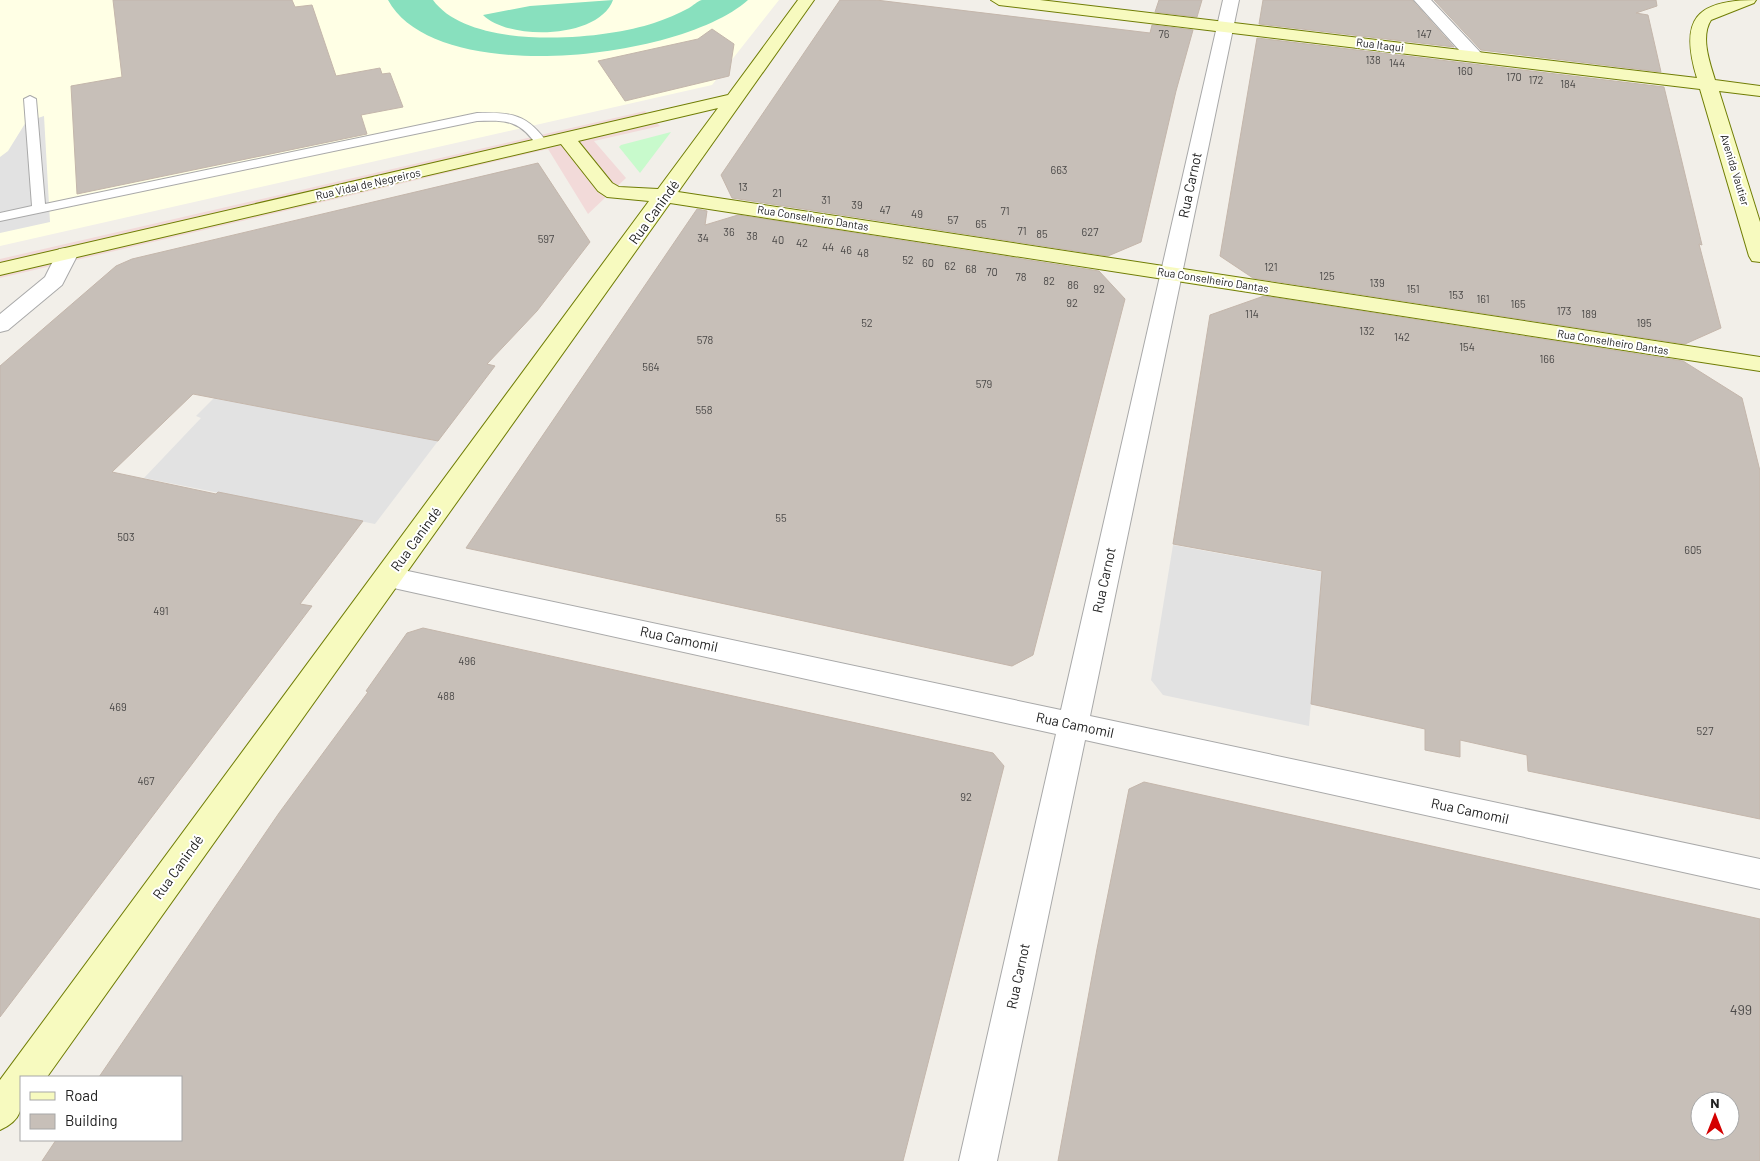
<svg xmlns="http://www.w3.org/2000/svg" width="1760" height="1161" font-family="Barlow,sans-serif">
<rect width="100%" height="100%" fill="#f2efe9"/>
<!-- commercial -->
<path fill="#f2dad9" d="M645 111 660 126 594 141 626 178 588 214 548 149 0 278V259Z"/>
<!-- education -->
<path fill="#ffffe5" d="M0 0H779L712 85 0 246Z"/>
<!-- park -->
<path fill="#c8facc" d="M671 132 640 173 619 147 621 145Z"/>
<!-- pitch -->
<path fill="#88e0be" d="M388 0H433C470 51 600 41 654 23 666 19 678 14 689 8 693 6 697 1 702 0 715 0 734 0 748 0 683 59 436 89 388 0Z
M613 0C599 39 509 41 483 15L530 6Z"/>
<!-- parking -->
<path fill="#e2e2e2" d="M44 116 50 222 0 233V157L8 151 26 122Z
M214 398 438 441 375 524 144 478 201 418 196 416Z
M1173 545 1322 572 1309 726 1163 695 1151 680Z"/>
<!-- building -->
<path fill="#c7bfb8" stroke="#c4b6ab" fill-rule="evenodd" d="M113 0H292L295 7 312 5 336 76 380 68 382 74 390 73 403 107 361 115 367 134 77 194 71 86 122 77Z
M840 0H876L1150 33 1152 25 1193 30 1176 91 1141 242 1108 256 732 198 721 175Z
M1159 0H1202L1197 17 1155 12Z
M1263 0H1412L1454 47 1259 24Z
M1434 0H1656L1657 6 1636 13 1648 15 1661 72 1481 50Z
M712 29 734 44 729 76 625 101 598 61 698 39Z
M1257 38 1664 87 1702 245 1699 244 1721 328 1685 344 1253 278 1220 256Z
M538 163 590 242 537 311 487 364 495 366 438 441 193 394 112 472 216 494 218 492 363 521 300 604 312 606 0 1017V366L116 266 132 259Z
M697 209 707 211 705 225 738 215 1099 271 1125 299 1033 655 1012 666 466 548Z
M1264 296 1683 361 1742 398 1760 471V819L1528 771 1527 755 1460 740V757L1425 750V729L1311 704 1322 571 1173 544 1210 315Z
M423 628 993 753 1004 766 903 1161H42L56 1140H181V1077H99L279 813 368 692 366 691 407 633Z
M1144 782 1760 919V1161H1058L1097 949 1129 789ZM1700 1101H1730V1131H1700Z"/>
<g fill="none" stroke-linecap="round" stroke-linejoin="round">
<defs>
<path id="lane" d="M30 96 36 99 45 204 477 113C511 112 528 114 548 144L546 147H538C520 120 507 120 477 121L0 221V213L32 206 24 99Z"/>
<path id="street" d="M1223 0H1239L1090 716 1760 859V889L1085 740 997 1161H959L1056 734 389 587 379 584 375 577 379 570 389 567 1061 710Z
M1414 0H1431L1481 53 1484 57 1481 61H1469Z
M67 248 75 249 78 254 62 285 8 330 0 332V314L45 277 59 249Z"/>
<path id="secondary" d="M798 0H814L678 192 1760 357V371L670 203 47 1077H21C21 1103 27 1118 0 1130V1080L649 201 607 197 598 191 561 144 0 275V263L728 95ZM718 108 658 189 619 187 612 183 578 141Z
M991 0H1040L1697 78C1679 19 1696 0 1756 0L1754 3 1711 20C1700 37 1710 63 1715 80L1760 86V96L1719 91 1760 222V262L1752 261 1749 256 1700 89 999 5Z"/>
</defs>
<!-- lane casing -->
<use href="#lane" stroke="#a9a9a9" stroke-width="2"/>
<!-- street casing -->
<use href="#street" stroke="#a9a9a9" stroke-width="2"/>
<!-- secondary casing -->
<use href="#secondary" stroke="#707d05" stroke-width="2"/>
<!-- lane -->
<use href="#lane" fill="#fff" fill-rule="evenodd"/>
<!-- street -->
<use href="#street" fill="#fff" fill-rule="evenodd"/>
<!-- secondary -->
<use href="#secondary" fill="#f7fabf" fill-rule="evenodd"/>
</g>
<g text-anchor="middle" stroke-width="4" stroke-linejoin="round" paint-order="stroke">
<!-- number labels -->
<g font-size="11" fill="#4b4948">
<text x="1164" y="38">76</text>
<text x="1424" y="38">147</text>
<text x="1373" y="64">138</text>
<text x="1397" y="67">144</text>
<text x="1465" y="75">160</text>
<text x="1514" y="81">170</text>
<text x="1536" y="84">172</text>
<text x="1568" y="88">184</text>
<text x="1059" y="174">663</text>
<text x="743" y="191">13</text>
<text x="777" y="197">21</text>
<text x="826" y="204">31</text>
<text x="857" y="209">39</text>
<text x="885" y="214">47</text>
<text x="1005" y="215">71</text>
<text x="917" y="218">49</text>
<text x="953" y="224">57</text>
<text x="981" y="228">65</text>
<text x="1022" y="235">71</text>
<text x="729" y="236">36</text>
<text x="1090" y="236">627</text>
<text x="1042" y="238">85</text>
<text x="752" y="240">38</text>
<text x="703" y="242">34</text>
<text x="546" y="243">597</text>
<text x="778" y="244">40</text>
<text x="802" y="247">42</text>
<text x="828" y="251">44</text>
<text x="846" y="254">46</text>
<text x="863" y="257">48</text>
<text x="908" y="264">52</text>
<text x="928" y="267">60</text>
<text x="950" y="270">62</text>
<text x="1271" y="271">121</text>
<text x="971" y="273">68</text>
<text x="992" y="276">70</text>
<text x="1327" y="280">125</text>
<text x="1021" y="281">78</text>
<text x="1049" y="285">82</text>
<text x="1377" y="287">139</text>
<text x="1073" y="289">86</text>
<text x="1099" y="293">92</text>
<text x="1413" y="293">151</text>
<text x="1456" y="299">153</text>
<text x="1483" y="303">161</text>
<text x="1072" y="307">92</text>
<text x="1518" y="308">165</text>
<text x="1564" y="315">173</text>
<text x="1252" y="318">114</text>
<text x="1589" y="318">189</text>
<text x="867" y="327">52</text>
<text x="1644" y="327">195</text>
<text x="1367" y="335">132</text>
<text x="1402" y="341">142</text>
<text x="705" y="344">578</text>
<text x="1467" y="351">154</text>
<text x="1547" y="363">166</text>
<text x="651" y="371">564</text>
<text x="984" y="388">579</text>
<text x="704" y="414">558</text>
<text x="781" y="522">55</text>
<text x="126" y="541">503</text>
<text x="1693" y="554">605</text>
<text x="161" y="615">491</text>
<text x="467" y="665">496</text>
<text x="446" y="700">488</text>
<text x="118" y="711">469</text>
<text x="1705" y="735">527</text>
<text x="146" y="785">467</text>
<text x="966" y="801">92</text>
</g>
<!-- far-street labels -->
<g font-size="11" fill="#222" stroke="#fff">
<text transform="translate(1380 45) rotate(7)" y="4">Rua Itaqui</text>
<text transform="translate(1735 170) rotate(73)" y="4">Avenida Vautier</text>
<text transform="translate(368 184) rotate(-13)" y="4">Rua Vidal de Negreiros</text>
<text transform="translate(813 218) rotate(9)" y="4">Rua Conselheiro Dantas</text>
<text transform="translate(1213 280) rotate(9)" y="4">Rua Conselheiro Dantas</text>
<text transform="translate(1613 342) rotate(9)" y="4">Rua Conselheiro Dantas</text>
</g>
<!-- street labels -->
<g font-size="14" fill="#222" stroke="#fff">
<text transform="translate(1190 185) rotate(-78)" y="5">Rua Carnot</text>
<text transform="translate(654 212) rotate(-54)" y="5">Rua Canindé</text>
<text transform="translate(416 539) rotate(-54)" y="5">Rua Canindé</text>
<text transform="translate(1104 580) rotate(-78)" y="5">Rua Carnot</text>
<text transform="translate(679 639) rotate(12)" y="5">Rua Camomil</text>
<text transform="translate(1075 725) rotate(12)" y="5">Rua Camomil</text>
<text transform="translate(1470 811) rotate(12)" y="5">Rua Camomil</text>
<text transform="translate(178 867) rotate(-54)" y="5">Rua Canindé</text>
<text transform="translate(1018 976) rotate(-78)" y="5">Rua Carnot</text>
</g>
<!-- near-number labels -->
<g font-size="14" fill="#4b4948">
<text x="1741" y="1015">499</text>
</g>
</g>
<!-- legend -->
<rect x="20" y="1076" width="162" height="65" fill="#ffffff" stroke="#a7a7a7"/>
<rect x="30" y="1092" width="25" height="8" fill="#f7fabf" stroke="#a7a7a7"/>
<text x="65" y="1101" font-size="15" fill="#222222">Road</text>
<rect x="30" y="1114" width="25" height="15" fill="#c7bfb8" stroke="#a7a7a7"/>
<text x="65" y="1126" font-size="15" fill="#222222">Building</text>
<!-- north arrow -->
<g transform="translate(1715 1116)"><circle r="24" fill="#ffffff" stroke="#a7a7a7"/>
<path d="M0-4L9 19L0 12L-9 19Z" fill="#d40000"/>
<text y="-8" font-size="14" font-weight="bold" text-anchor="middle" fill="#222222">N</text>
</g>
</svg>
